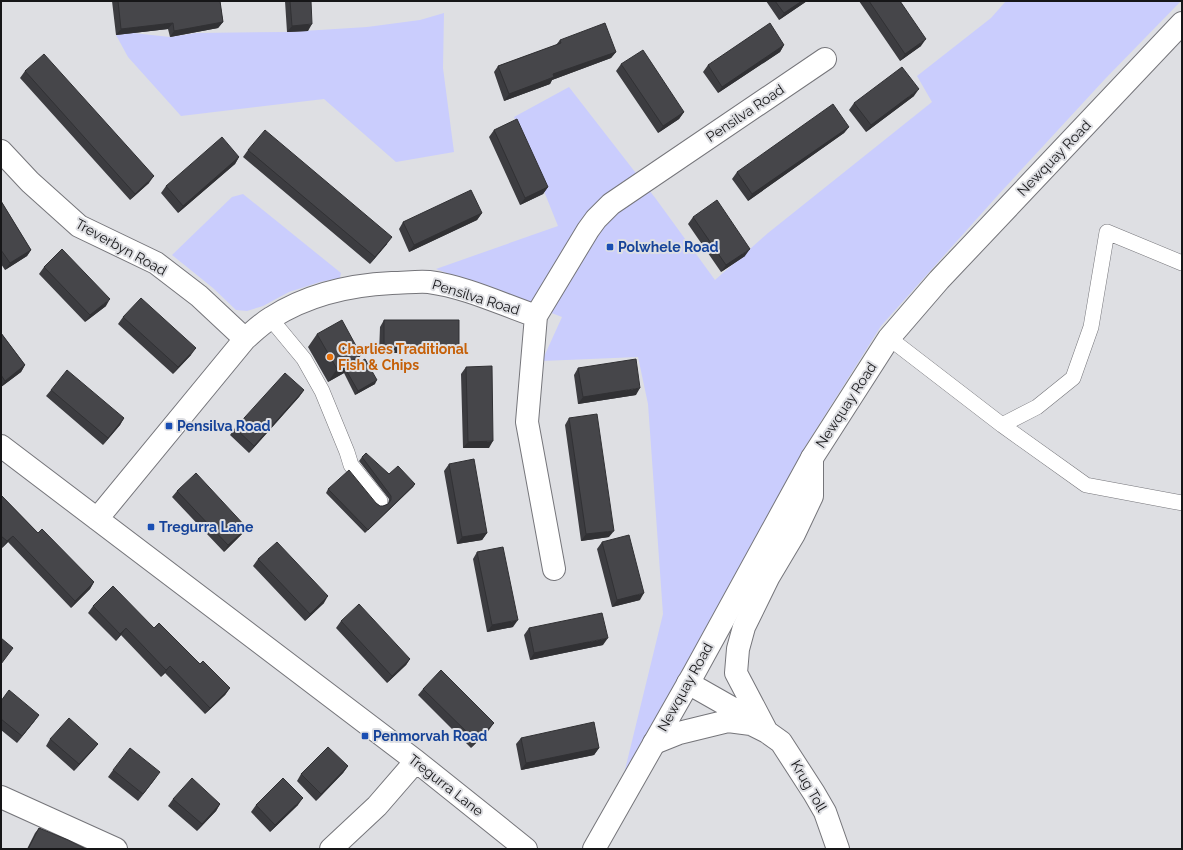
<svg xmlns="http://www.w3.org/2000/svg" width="1183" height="850" font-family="Raleway,sans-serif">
<rect width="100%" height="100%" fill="#dedfe3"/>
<!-- green -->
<path fill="#cacdfd" d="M1006 1H1181L1105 79 999 194 881 326 803 450 700 649 622 782 663 614 648 404 638 357 542 361 562 317 436 269 558 226 514 117 569 87 656 199 715 280 768 233 932 102 917 76 991 18Z
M444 13 443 68 454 152 396 162 324 99 181 116 128 57 116 35 133 33 170 37 196 33 287 32 367 27 420 20Z
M243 194 341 273 340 278 320 282 289 292 263 306 247 311 236 310 213 288 172 255 232 197Z"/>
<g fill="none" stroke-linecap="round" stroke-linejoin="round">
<defs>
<path id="lane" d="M270 318 304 359 322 391 347 452 351 465 380 501
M889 338 1002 425 1086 485 1182 503
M1002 425 1037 407 1073 378 1091 327 1107 232 1182 263"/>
<path id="street" d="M1 151 30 182 79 226 156 263 199 296 245 339
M1 446 416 761 526 849
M97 519 245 339C253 332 261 324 271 318 307 295 349 285 392 283 404 283 417 281 429 282 466 287 501 304 536 316
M554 569 527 422 536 316 588 230 596 219 611 204 825 59
M688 683 732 708 751 724
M767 732 736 673 738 649 744 627 769 576 794 534 812 496V458
M654 743 679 733 728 721 751 724 767 732 781 742 814 793 825 812 838 849
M1 797 116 849
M331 849 377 806 416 761"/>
<path id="highway" d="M594 849 694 673 812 458 889 338 939 280 1182 23"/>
</defs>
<!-- lane casing -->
<use href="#lane" stroke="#75757a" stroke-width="16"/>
<!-- street casing -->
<use href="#street" stroke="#75757a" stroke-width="24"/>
<!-- highway casing -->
<use href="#highway" stroke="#75757a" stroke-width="24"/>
<!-- lane -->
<use href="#lane" stroke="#fff" stroke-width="15"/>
<!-- street -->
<use href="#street" stroke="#fff" stroke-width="22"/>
<!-- highway -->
<use href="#highway" stroke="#fff" stroke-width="22"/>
</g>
<!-- wall -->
<path fill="#3c3c40" d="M112 1H220L223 22 218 28 170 37 168 29 116 35Z
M285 1H311L308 31 287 32Z
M766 1H807L779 20Z
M859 1H900L921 46 900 61Z
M560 40 616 52 611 58 552 80 550 84 504 101 494 72 498 66 556 45Z
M784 45 780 52 718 93 703 72 708 65Z
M621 64 684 112 679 119 658 133 616 71Z
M25 71 149 183 130 200 20 78Z
M914 96 866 132 849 110 854 103Z
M849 127 844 133 748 201 732 179 737 172Z
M494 130 548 187 543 194 520 205 489 137Z
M248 150 387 244 370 264 243 157Z
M239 157 235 164 178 213 161 193 166 186Z
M1 201 31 250 27 256 5 270 1 264Z
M482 213 477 220 409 252 399 229 403 222Z
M693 217 745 256 721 272 688 224Z
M44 267 106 306 85 322 39 274Z
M123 317 191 355 173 374 118 324Z
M384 320 459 346 454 353H379L380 327Z
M1 333 25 365 21 372 1 387Z
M317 334 355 365 375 384 355 395 344 373 328 382 308 347Z
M466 367 489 448H463L461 374Z
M578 368 636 395 578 404 574 375Z
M51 390 124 418 120 425 103 445 46 396Z
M304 390 299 397 249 453 230 435 235 428Z
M569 418 609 537 581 541 565 425Z
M362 457 389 474 415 484 413 487 365 533 326 493 328 489 376 503 380 506H383L388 504 389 499 359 461Z
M449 464 487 533 482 540 457 544 444 471Z
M177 491 242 534 224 552 172 497Z
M1 495 38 533 94 582 90 589 71 608 8 542 2 548 1 547Z
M602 542 640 600 612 607 597 549Z
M477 552 513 627 487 632 473 559Z
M258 559 324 603 305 621 253 566Z
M93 606 154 628 230 688 225 695 205 714 165 673 161 677 121 635 116 641 88 613Z
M341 621 410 659 406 665 387 683 336 628Z
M529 628 603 645 530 660 524 635Z
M423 689 489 730 471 748 418 695Z
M1 701 39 715 17 743 1 730Z
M521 738 599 748 594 755 521 770 516 744Z
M50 739 98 744 93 750 74 771 46 746Z
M348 766 343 773 316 801 297 781 301 774Z
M113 770 155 779 138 801 108 777Z
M173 799 220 804 216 811 197 831 168 806Z
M256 805H298L270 832 251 812Z
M39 828 86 849H27L35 833Z"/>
<!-- shaded-wall -->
<path fill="#313134" d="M802 1H807L779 20 784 13Z
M223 22 218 28 170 37 174 31Z
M173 23 168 29 116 35 121 29Z
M312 24 308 31 287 32 292 26Z
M926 39 921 46 900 61 905 54Z
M784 45 780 52 718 93 722 87Z
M616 52 611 58 552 80 550 84 504 101 509 94 553 74Z
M919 89 914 96 866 132 871 125Z
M684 112 679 119 658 133 663 126Z
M849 127 844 133 748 201 752 194Z
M239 157 235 164 178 213 183 206Z
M154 176 149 183 130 200 135 194Z
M548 187 543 194 520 205 525 198Z
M482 213 477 220 409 252 414 245Z
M392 237 387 244 370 264 375 257Z
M750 249 745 256 721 272 726 265Z
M31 250 27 256 5 270 10 263Z
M110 299 106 306 85 322 90 315Z
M384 346H459L454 353H379Z
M196 348 191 355 173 374 178 367Z
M361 355 352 368 346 370 344 373 328 382 337 369Z
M25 365 21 372 1 387 5 381Z
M377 380 375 384 355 395 358 391Z
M640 388 636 395 578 404 583 397Z
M304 390 299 397 249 453 254 446Z
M124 418 120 425 103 445 108 438Z
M493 441 489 448H463L468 442Z
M415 484 413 487 365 533 368 530Z
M247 528 242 534 224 552 228 545Z
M614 531 609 537 581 541 586 534Z
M487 533 482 540 457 544 462 537Z
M13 536 8 542 2 548 7 541Z
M94 582 90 589 71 608 75 601Z
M644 593 640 600 612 607 617 600Z
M328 596 324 603 305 621 310 614Z
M518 620 513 627 487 632 492 625Z
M126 628 121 635 116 641 120 634Z
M608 638 603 645 530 660 534 653Z
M410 659 406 665 387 683 392 676Z
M170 666 165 673 161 677 166 670Z
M230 688 225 695 205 714 210 708Z
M39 715 34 722 17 743 22 736Z
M494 723 489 730 471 748 476 741Z
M98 744 93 750 74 771 79 764Z
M599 748 594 755 521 770 526 763Z
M348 766 343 773 316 801 321 794Z
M160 772 155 779 138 801 143 794Z
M303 798 298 805 270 832 275 825Z
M220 804 216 811 197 831 202 824Z"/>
<!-- building -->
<path fill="#46464a" stroke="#313134" d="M118 1H220L223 22 174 31 173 23 121 29Z
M290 1H311L312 24 292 26Z
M775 1H802L784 13Z
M869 1H900L926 39 905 54Z
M605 23 616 52 553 74 554 77 509 94 498 66 561 43 560 40Z
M770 23 784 45 722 87 708 65Z
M643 50 684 112 663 126 621 64Z
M44 54 154 176 135 194 25 71Z
M902 67 919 89 871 125 854 103Z
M833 104 849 127 752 194 737 172Z
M517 119 548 187 525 198 494 130Z
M265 130 392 237 375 257 248 150Z
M222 137 239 157 183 206 166 186Z
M471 190 482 213 414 245 403 222Z
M717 200 750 249 726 265 693 217Z
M1 201 31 250 10 263 1 250Z
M62 249 110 299 90 315 44 267Z
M141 298 196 348 178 367 123 317Z
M342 320 361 355 337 369 317 334Z
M384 320H459V346H384Z
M1 333 25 365 5 381 1 375Z
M365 359 377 380 358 391 346 370Z
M636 359 640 388 583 397 578 368Z
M492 366 493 441 468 442 466 367Z
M67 370 124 418 108 438 51 390Z
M285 373 304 390 254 446 235 428Z
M597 414 614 531 586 534 569 418Z
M366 453 389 474 398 466 415 484 368 530 328 489 349 470 376 503 380 506H383L388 504 391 500V496L362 457Z
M474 459 487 533 462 537 449 464Z
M196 473 247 528 228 545 177 491Z
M1 495 38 533 42 529 94 582 75 601 13 536 7 541 1 536Z
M629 535 644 593 617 600 602 542Z
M277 542 328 596 310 614 258 559Z
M503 547 518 620 492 625 477 552Z
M113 586 154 628 159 623 200 664 203 661 230 688 210 708 170 666 166 670 126 628 120 634 93 606Z
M359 604 410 659 392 676 341 621Z
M602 613 608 638 534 653 529 628Z
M1 638 13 648 1 664Z
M441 670 494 723 476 741 423 689Z
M9 690 39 715 22 736 1 719V701Z
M69 718 98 744 79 764 50 739Z
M594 722 599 748 526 763 521 738Z
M328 747 348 766 321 794 301 774Z
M130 748 160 772 143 794 113 770Z
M192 778 220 804 202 824 173 799Z
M283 778 303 798 275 825 256 805Z
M39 828 68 840 86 849H28Z"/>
<!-- markers -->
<g fill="#1a4fb4" stroke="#dedfe3" stroke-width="1.5">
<rect x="606" y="243" width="8" height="8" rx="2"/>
<rect x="165" y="422" width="8" height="8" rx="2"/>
<rect x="147" y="523" width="8" height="8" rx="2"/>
<rect x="361" y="732" width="8" height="8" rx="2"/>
</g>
<circle fill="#e8710a" stroke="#dedfe3" stroke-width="1.5" cx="330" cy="357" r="4"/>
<g text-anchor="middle" stroke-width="4" stroke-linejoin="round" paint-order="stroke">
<!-- street labels -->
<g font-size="14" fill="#161618" stroke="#dedfe3">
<text transform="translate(745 113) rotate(-34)" y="5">Pensilva Road</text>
<text transform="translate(1054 158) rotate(-46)" y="5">Newquay Road</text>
<text transform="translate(121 247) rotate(29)" y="5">Treverbyn Road</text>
<text transform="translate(476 297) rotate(17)" y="5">Pensilva Road</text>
<text transform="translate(846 405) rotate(-57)" y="5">Newquay Road</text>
<text transform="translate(685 687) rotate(-61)" y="5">Newquay Road</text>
<text transform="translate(446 785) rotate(38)" y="5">Tregurra Lane</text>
<text transform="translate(809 786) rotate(60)" y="5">Krug Toll</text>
</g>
<!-- transit labels -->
<g font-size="14" font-weight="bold" fill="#164399" stroke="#dedfe3" text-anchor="start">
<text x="618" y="252">Polwhele Road</text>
<text x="177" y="431">Pensilva Road</text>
<text x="159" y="532">Tregurra Lane</text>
<text x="373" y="741">Penmorvah Road</text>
</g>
<!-- food labels -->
<g font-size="14" font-weight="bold" fill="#c56008" stroke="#dedfe3" text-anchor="start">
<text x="338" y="354">Charlies Traditional<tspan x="338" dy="16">Fish &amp; Chips</tspan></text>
</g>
</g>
<!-- border -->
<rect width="1183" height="850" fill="none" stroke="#161618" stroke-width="4"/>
</svg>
